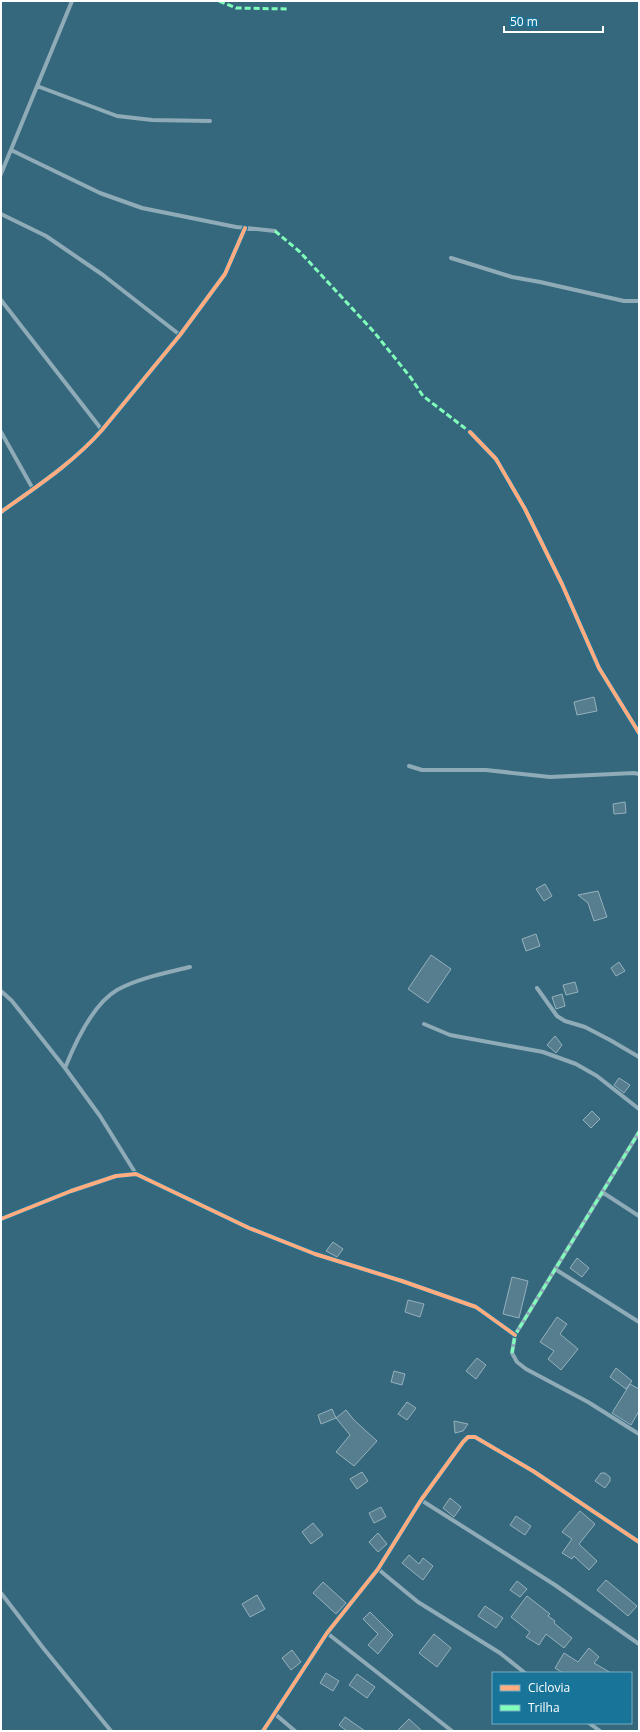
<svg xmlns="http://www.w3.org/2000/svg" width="640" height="1732" font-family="'Open Sans',sans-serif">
<rect width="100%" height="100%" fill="#36687d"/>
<!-- building -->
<path fill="#567e8e" stroke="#95b1bc" d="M594 697 597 711 577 715 574 702Z
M625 802 626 813 614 814 613 804Z
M545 884 552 896 544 901 536 889Z
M598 891 607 917 594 921 588 903 578 895Z
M536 934 540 946 526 951 522 939Z
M431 955 451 969 428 1003 408 989Z
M619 962 625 971 616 976 611 968Z
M575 982 578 992 566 995 563 985Z
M562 994 565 1006 556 1009 552 997Z
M555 1036 562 1045 556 1053 547 1045Z
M619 1078 630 1085 624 1093 614 1085Z
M592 1111 600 1119 591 1128 583 1120Z
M333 1242 343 1249 337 1257 326 1251Z
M577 1258 589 1268 582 1277 570 1268Z
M512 1277 528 1281 519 1318 503 1314Z
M408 1300 424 1304 420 1317 405 1312Z
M557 1317 567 1324 560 1334 578 1349 561 1370 548 1359 554 1351 540 1342Z
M477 1358 486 1365 476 1379 466 1371Z
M616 1368 632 1381 626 1389 610 1377Z
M394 1371 405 1374 402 1385 391 1382Z
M630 1384 639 1389V1411L631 1425 612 1413Z
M407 1402 416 1408 407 1420 398 1414Z
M332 1409 336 1418 321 1424 318 1415Z
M346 1410 354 1420 377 1441 354 1466 336 1452 350 1435 336 1418Z
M454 1421 468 1424 463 1431 455 1433Z
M362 1472 368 1481 357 1489 350 1479Z
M601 1473H605L610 1477V1481L605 1488 595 1481Z
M450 1498 461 1507 454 1517 443 1508Z
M381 1507 386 1517 374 1523 369 1513Z
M580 1511 595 1524 579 1544 597 1561 589 1570 574 1556 572 1559 562 1553 572 1539 562 1532Z
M516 1516 531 1526 525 1535 510 1525Z
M313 1523 323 1535 311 1544 302 1532Z
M378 1533 387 1544 378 1552 369 1542Z
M409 1555 419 1564 423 1558 433 1566 423 1580 402 1563Z
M606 1580 637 1606 628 1616 597 1590Z
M517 1581 527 1589 520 1597 510 1590Z
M323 1582 346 1603 336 1614 313 1593Z
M257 1595 265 1609 250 1617 242 1604Z
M527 1596 550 1614 548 1616 555 1621 554 1623 572 1638 564 1648 546 1634 539 1645 526 1637 530 1632 511 1617Z
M485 1606 503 1618 496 1628 478 1616Z
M370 1612 393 1635 378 1654 368 1645 378 1634 363 1619Z
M434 1634 451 1648 437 1667 419 1653Z
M589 1648 599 1657 594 1663 611 1673H563L555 1668 564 1653 578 1662Z
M292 1650 301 1662 291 1670 282 1658Z
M326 1673 339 1681 333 1691 320 1683Z
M357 1674 375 1687 367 1698 349 1685Z
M345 1717 365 1731H347L339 1725Z
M409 1719 422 1731H397Z"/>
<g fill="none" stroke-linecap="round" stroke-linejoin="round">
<!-- minor -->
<path stroke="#8eabb7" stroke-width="4" d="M37 86 117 116 152 120 210 121
M11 150 100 193 142 208 236 227 275 231
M1 174 72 1
M1 214 46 236 103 275 180 335
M451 258 512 277 540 282 624 301H639
M1 300 102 430
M1 432 33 489
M470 432 496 459 525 509 562 584 599 668 639 733
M1 512C36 487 74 462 102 430L180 335 225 274 245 228
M409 766 422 770H486L550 777 634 773 639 774
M537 988 557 1016 565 1021 585 1027 610 1040 639 1057
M1 991 12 1001 65 1068 100 1116 136 1174
M424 1024 450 1035 543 1052 576 1064 597 1076 639 1109
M65 1068C75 1043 93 1004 117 990 139 978 166 973 190 967
M639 1132 515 1335 512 1353 517 1362 526 1369 588 1402 639 1434
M602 1192 639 1216
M1 1219 71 1191 116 1176 136 1174 249 1228 315 1254 402 1281 476 1307 515 1335
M555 1269 639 1322
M421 1500 555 1585 639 1644
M378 1569 418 1602 500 1653 525 1673
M1 1593 44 1649 111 1731
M327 1633 452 1731
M275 1714 295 1731
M589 1723 600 1731
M263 1731 327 1633 378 1569 421 1500 463 1442 468 1437H475L533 1471 639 1542"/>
<!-- quiet -->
<path stroke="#80ffba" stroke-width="3" stroke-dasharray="6 3" stroke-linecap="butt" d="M219 1 236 8 288 9
M275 231 300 252 374 332 411 378 423 396 470 432
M512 1353 515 1335 639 1132"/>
<defs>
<path id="cycleway" d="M470 432 496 459 525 509 562 584 599 668 639 733
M1 512C36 487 74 462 102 430L180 335 225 274 245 228
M1 1219 71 1191 116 1176 136 1174 249 1228 315 1254 402 1281 476 1307 515 1335
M263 1731 327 1633 378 1569 421 1500 463 1442 468 1437H475L533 1471 639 1542"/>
</defs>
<!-- cycleway casing -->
<use href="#cycleway" stroke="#19749a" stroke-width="6"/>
<!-- cycleway -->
<use href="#cycleway" stroke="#ffac80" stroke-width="4"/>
</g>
<!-- border -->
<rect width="640" height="1732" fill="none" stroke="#ffffff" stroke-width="4"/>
<!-- legend -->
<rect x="492" y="1672" width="140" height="52" fill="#19749a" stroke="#75acc2"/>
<rect x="500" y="1685" width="20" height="6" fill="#ffac80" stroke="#75acc2"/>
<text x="528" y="1692" font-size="12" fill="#ffffff">Ciclovia</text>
<rect x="500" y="1705" width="20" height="6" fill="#80ffba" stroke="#75acc2"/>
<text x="528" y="1712" font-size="12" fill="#ffffff">Trilha</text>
<!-- scale -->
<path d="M504 26v6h99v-6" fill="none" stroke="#ffffff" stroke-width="2"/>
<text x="510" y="26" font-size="12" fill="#ffffff" stroke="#19749a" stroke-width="3" paint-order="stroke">50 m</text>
</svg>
